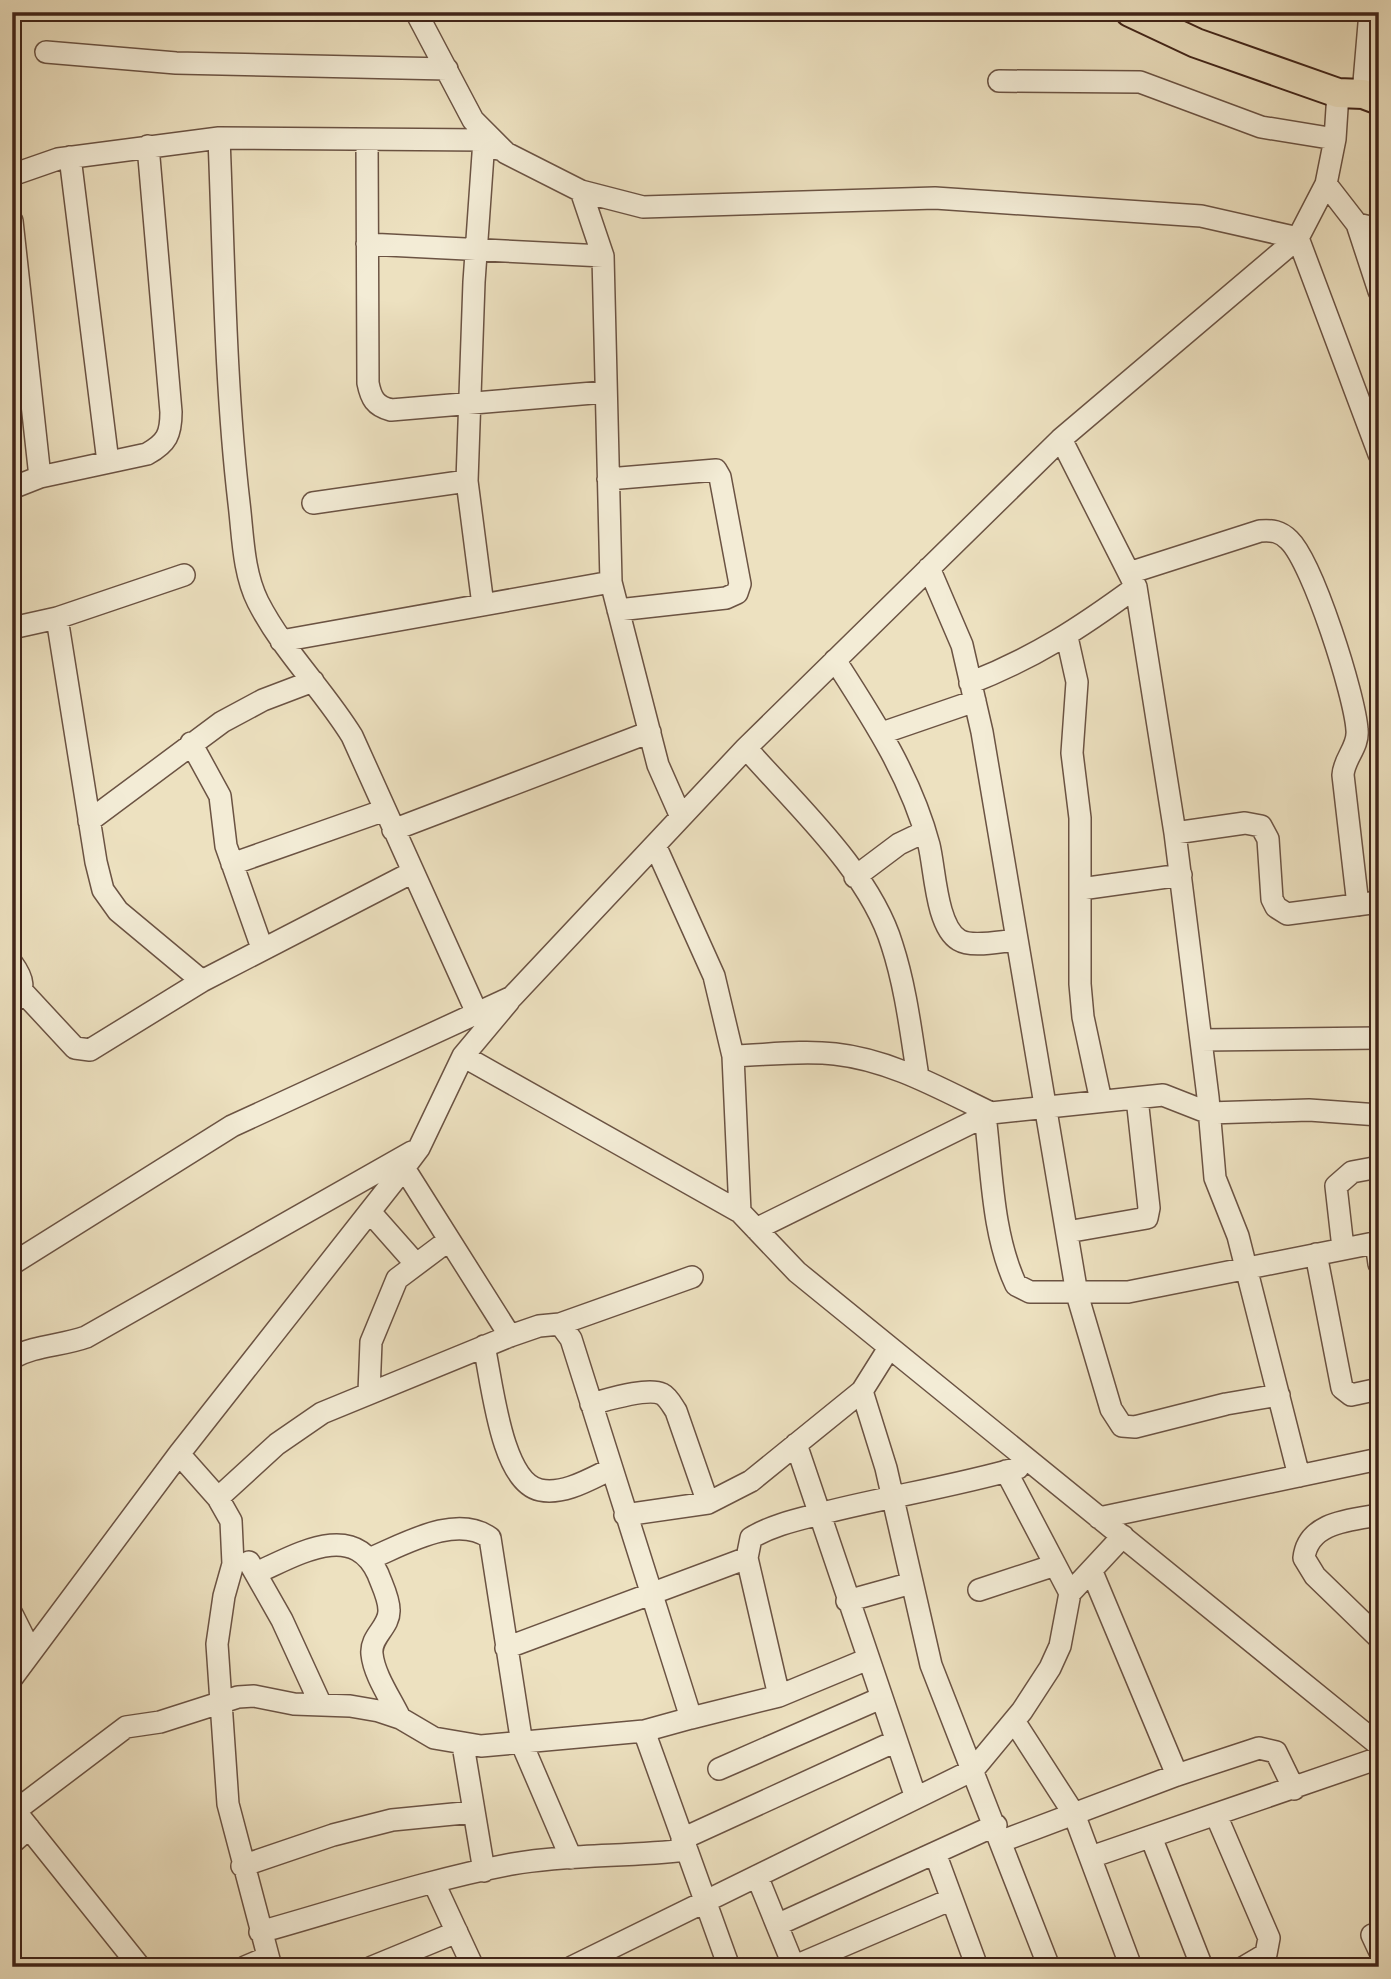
<svg xmlns="http://www.w3.org/2000/svg" width="1391" height="1979" font-family="'IM FELL Great Primer',serif">
<rect width="100%" height="100%" fill="#ede1c0"/>
<filter id="stains"><feTurbulence type="fractalNoise" baseFrequency=".00286" numOctaves="4"/><feColorMatrix values="0 0 0 0 .2 0 0 0 0 .09 0 0 0 0 .02 0 0 0 .5 -.17"/></filter>
<radialGradient id="worn" r=".72"><stop offset=".6" stop-color="#630" stop-opacity="0"/><stop offset="1" stop-color="#630" stop-opacity=".3"/></radialGradient>
<g fill="none" stroke-linecap="round" stroke-linejoin="round">
<defs>
<path id="minor" d="M416 12 473 120 506 153 581 191 643 207 935 198 1201 216 1298 238
M46 52 176 63 447 69
M999 81 1140 82 1261 127 1335 139
M1363 94 1370 12
M219 138C224 260 225 383 239 503 243 536 243 572 258 602 283 651 323 689 352 736L477 1013
M367 140 368 383C371 398 375 406 391 410L605 392
M70 157 108 462
M12 175 58 159 219 138 484 140 498 149
M1326 184 1357 224 1379 291
M581 191 603 256 611 582 658 765 681 817
M12 221 40 477
M1357 224 1379 229
M1298 238 1379 454
M367 244 603 256
M1061 439 1136 587 1175 833 1208 1097 1215 1178 1238 1236 1299 1476
M608 479 716 470 720 477 740 584 737 593 726 598 618 610
M12 488 40 477 147 454C167 443 171 434 171 412L148 146
M313 503 467 481
M929 568 962 645 982 732 1077 1294 1111 1409 1122 1426 1135 1427 1226 1404 1279 1395
M1129 573 1260 531C1272 530 1280 531 1289 540 1313 563 1355 696 1357 730 1359 747 1344 758 1343 775L1358 905
M483 605 467 481 474 282 484 140
M57 618 96 862 103 890 118 911 202 981
M12 628 57 618 184 575
M1067 637 1077 682 1072 753 1080 818V984L1083 1017 1101 1101
M281 641 611 582
M835 660C873 719 911 777 929 845 935 869 936 926 959 940 972 948 1001 941 1017 940
M970 683C1036 657 1080 628 1136 587
M882 733 975 701
M191 743 220 796 226 846 262 948
M746 748C796 805 870 872 892 945 906 988 911 1033 918 1077
M89 821 222 722 263 700 313 681
M393 830 650 732
M1175 833 1245 823 1261 826 1268 839 1272 899 1276 907 1287 914 1379 902
M655 845 714 976 733 1056 740 1212
M232 864 385 810
M855 877 899 844 924 832
M1081 889 1181 875
M12 963C23 978 27 990 12 1003
M22 991 75 1048 90 1050 202 981 411 873
M1201 1040 1379 1038
M463 1056 740 1212 797 1272 1379 1745
M733 1056C766 1055 802 1050 835 1054 891 1060 941 1089 991 1113
M985 1115C992 1171 992 1234 1016 1285L1030 1292H1128L1379 1242
M404 1168 510 1336
M370 1212 415 1263
M756 1229 991 1113 1163 1095 1209 1113 1309 1110 1379 1115
M1067 1232 1147 1218 1149 1208 1137 1098
M1376 1242 1379 1264
M1343 1248 1336 1186 1352 1172 1379 1167
M1316 1254 1342 1388 1351 1395 1379 1389
M12 1264 232 1126 512 997 746 748 1061 439 1298 238 1326 184 1335 139 1338 93
M560 1324 692 1277
M484 1346C492 1381 501 1482 540 1490 564 1495 590 1479 611 1469
M12 1358C35 1345 61 1346 86 1337L412 1152
M862 1391 886 1468 931 1665 1049 1967
M369 1392 371 1342 397 1279 449 1240
M591 1404C607 1400 647 1387 662 1394 668 1397 672 1405 676 1411L708 1503
M796 1444 916 1798
M179 1454 218 1498 231 1521 233 1564 224 1596 217 1644 228 1804 271 1967
M1006 1471 1070 1593
M625 1515 708 1503 751 1481 862 1391 889 1348
M1379 1515C1350 1520 1308 1522 1304 1558L1315 1576 1379 1638
M1099 1518 1379 1459
M369 1559C403 1545 456 1513 490 1538L522 1744 571 1858
M249 1562 282 1620 321 1705
M1092 1572 1177 1775
M256 1573C295 1556 353 1519 378 1574 382 1585 389 1598 389 1610 390 1627 370 1636 372 1654 374 1675 391 1699 400 1718
M979 1590 1055 1565
M847 1601 912 1583
M12 1614 31 1652
M506 1648 747 1558
M12 1678 179 1454 404 1168 419 1148 463 1056 509 1001
M779 1696 747 1558 751 1538C774 1524 801 1519 827 1512 891 1496 955 1486 1018 1468L1023 1457
M691 1718 779 1696 868 1659
M1014 1721 1074 1814 1131 1967
M644 1731 729 1967
M463 1745 484 1871
M719 1769 881 1698
M12 1807 140 1967
M15 1811 126 1727 160 1722 238 1697 254 1696 294 1704 350 1706 379 1711 400 1718 434 1738 481 1746 644 1731 691 1718 571 1339 560 1324 539 1326 510 1336 322 1413 277 1444 218 1498
M1216 1815 1269 1938 1266 1954 1244 1967
M1151 1837 1202 1967
M682 1839 896 1741
M1002 1841 1177 1775 1259 1748 1276 1752 1294 1789
M12 1843 29 1828
M935 1853 977 1967
M1091 1857 1379 1758
M242 1866 333 1835 392 1820 474 1812
M757 1876 794 1967
M434 1883 473 1967
M779 1924 996 1825
M260 1932C343 1909 427 1880 512 1864 569 1854 628 1857 686 1850
M1372 1935 1379 1950
M245 1967 268 1957
M372 1967 457 1932
M572 1967 973 1770 1022 1711 1050 1668 1060 1646 1070 1593 1123 1536
M793 1967 952 1899"/>
<path id="major" d="M1130 12 1196 43 1338 93 1363 94 1379 100"/>
</defs>
<!-- minor casing -->
<use href="#minor" stroke="#6b5343" stroke-width="24"/>
<!-- major casing -->
<use href="#major" stroke="#402419" stroke-width="32"/>
<!-- minor -->
<use href="#minor" stroke="#f3ecd6" stroke-width="21"/>
<!-- major -->
<use href="#major" stroke="#ede1c0" stroke-width="28"/>
</g>
<!-- margin -->
<rect width="1391" height="1979" fill="none" stroke="#ede1c0" stroke-width="42"/>
<rect x="14" y="14" width="1363" height="1951" fill="none" stroke="#402419" stroke-width="3.5"/>
<rect x="21" y="21" width="1349" height="1937" fill="none" stroke="#402419" stroke-width="2"/>
<rect width="100%" height="100%" filter="url(#stains)"/>
<rect width="100%" height="100%" fill="url(#worn)"/>
</svg>
